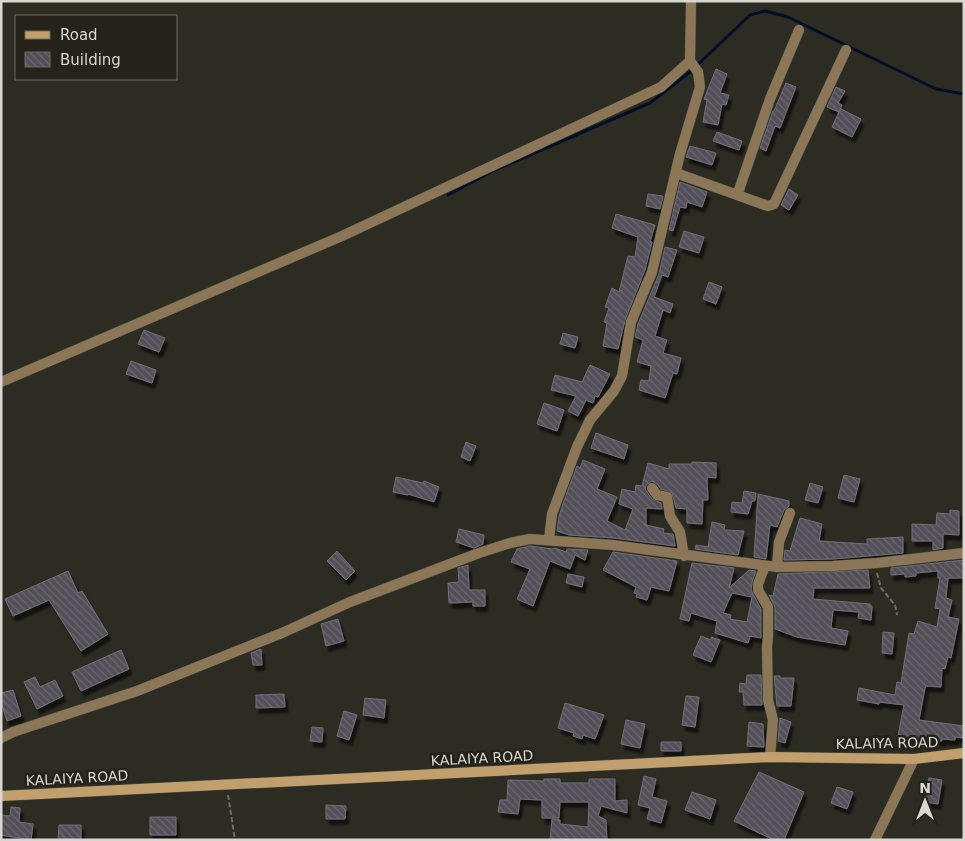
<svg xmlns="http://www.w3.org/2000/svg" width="965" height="841" font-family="'DejaVu Sans',sans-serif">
<defs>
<pattern id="building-back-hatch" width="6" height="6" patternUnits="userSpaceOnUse" patternTransform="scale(1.25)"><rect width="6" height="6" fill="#524f58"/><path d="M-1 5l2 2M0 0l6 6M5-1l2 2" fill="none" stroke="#6a686f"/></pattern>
<filter id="shadow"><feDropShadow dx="3" dy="5.5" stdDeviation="1" flood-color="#0009"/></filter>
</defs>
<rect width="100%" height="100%" fill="#2d2c23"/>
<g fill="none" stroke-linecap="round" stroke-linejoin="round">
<!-- stream -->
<path stroke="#030f27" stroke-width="3" d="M448 195 493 171 650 103 690 72 750 15 765 11 788 17 936 89 964 94"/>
</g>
<!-- building -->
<path fill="url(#building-back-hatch)" stroke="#716e78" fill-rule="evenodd" filter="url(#shadow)" d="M716 69 727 74 720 93 729 95 726 105 722 104 718 125 703 122 707 100 704 99Z
M786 83 796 87 780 128 775 126 766 151 760 148 773 111H774Z
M836 87 845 91 838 103 842 105 839 112 841 109 861 119 852 137 832 127 839 112 827 107Z
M717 132 742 141 739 150 713 141Z
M690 146 716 153 712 165 686 157Z
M680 182 707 192 702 207 687 202 686 208 680 207 673 231 669 230Z
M789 189 798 195 789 210 781 205Z
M648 194 663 196 660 209 646 206Z
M616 214 655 225 650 242H652L645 270 625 320 618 349 603 346 607 323 604 322 609 308 605 307 612 288 619 292 628 256 635 257 638 237 612 228Z
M684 231 704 237 699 253 679 247Z
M665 247 677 250 668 277 662 275 654 297 673 304 670 313 663 310 655 336 667 340 663 353 681 358 677 374 673 373 665 398 639 390 641 380 649 381 651 366 637 362 643 340 635 337 638 324 659 274Z
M709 282 722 287 716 304 703 299Z
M144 330 165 338 159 352 138 344Z
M563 333 578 337 575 348 560 344Z
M131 361 156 370 152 383 126 374Z
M590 365 610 374 598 397 595 396 593 403 586 400 578 416 568 411 576 396 551 390 555 375 582 382Z
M544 403 564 410 557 431 537 424Z
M596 433 628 445 624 459 591 448Z
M466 442 476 446 470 461 461 457Z
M583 460 605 469 597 489 617 497 607 521 625 530 633 509 619 504 622 489 635 492 636 485 642 486 648 463 669 469V464H692V462L716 463V478L707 477 708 500H703L702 524 687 523V509L676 508 672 493 661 489 657 484 652 481 646 485 645 489 652 499 661 503 662 509 646 508V525L664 529 663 533 673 534 675 546 614 538 569 535 557 531 559 516 565 498 577 466 580 468Z
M844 475 860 479 854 502 838 498Z
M396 477 423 483 424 481 439 487 434 502 408 494V495L393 492Z
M810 483 823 487 818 503 805 500Z
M744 491 756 493 755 501H752L748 514 731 512 732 502 742 503Z
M758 494 789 501V506L784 510 777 527 770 525 766 559 754 557Z
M950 510 959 511V535L943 534V548L933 550V541H912V524L936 525 937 513 950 514Z
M800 518 822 524 819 541 867 544V539L903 537V553L833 559 784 560 785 550 790 551Z
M712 522 725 525 724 530 744 531 738 555 695 549 696 545 708 547Z
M459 529 484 535 483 544 474 548 456 542Z
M530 546 552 549 555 548 566 552 567 549 588 550 585 560 575 555 570 569 550 561 533 606 517 599 530 569 511 562 517 549Z
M337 551 355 571 346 580 327 561Z
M613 552 677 561 669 591 651 587 647 600 636 597 637 594 634 593 636 587 603 570Z
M964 560V578H948L946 598 952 600 948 617 959 619 951 658 948 657 945 669 942 668 941 687 926 686 925 688 919 720 964 726V738L955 737V740L942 739V741L898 736 904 705 879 702V704L857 700 859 688 895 695 897 682 901 683 909 633 914 634 918 621 937 627 940 609 935 608 940 578H938V571L916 573V576L905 577V574L891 575V568Z
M692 563 734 568 729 588 749 570 756 571 752 582 751 590 761 609V638L750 636 748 643 715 633 717 621 691 613 689 621 680 619ZM732 593 752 597 747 622 730 619 731 615 723 613Z
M468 565 469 590H485V606H473V602L449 603 448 583 459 582 458 568Z
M868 570 870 588H814L813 599 870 604V606H872L871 620 858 618 859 612 833 610 831 628 848 631 845 645 797 637 775 629V607L769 595 773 596 778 574Z
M68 571 78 593 82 591 108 634 81 651 49 600 13 616 5 599Z
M568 574 584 577 582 587 566 583Z
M338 619 344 641 326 646 321 624Z
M883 632 894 633 892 654 882 653Z
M701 636 711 640V637L720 640 711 662 693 655Z
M261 649 262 665H253L251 653Z
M121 650 129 669 81 691 72 672Z
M747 675H761L762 705H744L743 692H739L740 683 746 684Z
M774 676H780V678H794L791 706H777Z
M35 677 40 687 55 680 63 696 37 709 24 682Z
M13 690 21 716 7 721 1 702V693Z
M284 694 285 707 256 708V695Z
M686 696 699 697 695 727 682 725Z
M365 698 386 700 384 718 363 715Z
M565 703 604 715 595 739 583 735 582 739 573 736 574 733 558 728Z
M344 711 357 715 349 740 337 736Z
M780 718 791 722 785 743 778 741Z
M626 720 645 724 640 748 621 744Z
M749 722 763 724 764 747 747 746Z
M312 727 323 728 322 742 310 741Z
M661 742H681V751H661Z
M759 772 804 792 784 840H774L734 821Z
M644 776 656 779 652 797 667 801 661 823 647 819 650 808 638 805Z
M929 778 942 780 938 804 925 802Z
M544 779H560V783H589V779H615V801L627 800V813L601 806 598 816 606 820 607 840H550L552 819 560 820V824L588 827 589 802H560L559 818H542V800L520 799 518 814 498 812 500 800H507L508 780 544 781Z
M837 787 853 792 847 809 831 803Z
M692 792 716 800 710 819 685 810Z
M326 805 346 806 345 819H326Z
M11 807 20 808 19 822 33 824 31 840 1 835V815L10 816Z
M150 817H176V835H150Z
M59 825H81V840H58Z"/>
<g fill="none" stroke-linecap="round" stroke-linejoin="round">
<defs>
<path id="minor" d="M676 173 768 206 774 204 846 50
M735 194 739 190 770 99 799 30
M1 382 342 236 661 87 690 61 691 1
M652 488 657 495 667 497 670 516 680 532 684 556
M549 539 552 514 577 447 590 420 614 391 622 376 631 322 652 272 680 154 700 87 698 72 690 61
M765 566 758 584V590L768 607V637L767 647 768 700 773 720 770 757
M777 567 779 542 790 513
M1 738 13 732 137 691 282 633 350 602 479 553 510 543 530 539 613 545 777 567 833 566 877 563 964 553
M875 840 914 759"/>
<path id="secondary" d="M1 796 770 757 914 759 964 753"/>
</defs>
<!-- minor casing -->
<use href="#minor" stroke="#48473f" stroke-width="11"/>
<!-- secondary casing -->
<use href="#secondary" stroke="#48473f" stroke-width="11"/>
<!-- path -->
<path stroke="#6f6e66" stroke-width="2" stroke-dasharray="5 2.5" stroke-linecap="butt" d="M877 573 881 588 895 605 897 615
M228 795 235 840"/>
<!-- minor -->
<use href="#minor" stroke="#8b7658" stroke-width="10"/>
<!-- secondary -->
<use href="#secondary" stroke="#c2a06e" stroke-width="10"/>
</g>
<g text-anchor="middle" stroke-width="5" stroke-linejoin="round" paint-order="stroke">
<!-- street labels -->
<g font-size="14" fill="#d8d7d2" stroke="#242219">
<text transform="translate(887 743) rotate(-1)" y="5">KALAIYA ROAD</text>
<text transform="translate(482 758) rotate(-3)" y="5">KALAIYA ROAD</text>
<text transform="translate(77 778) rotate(-3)" y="5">KALAIYA ROAD</text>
</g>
</g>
<!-- border -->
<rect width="965" height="841" fill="none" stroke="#d8d7d2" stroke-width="5"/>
<!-- legend -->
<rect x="15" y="15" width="162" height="65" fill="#242219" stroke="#6c6a63"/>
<rect x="25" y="31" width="25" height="8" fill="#c2a06e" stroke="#6c6a63"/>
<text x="60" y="40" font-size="15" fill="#d8d7d2">Road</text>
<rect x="25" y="52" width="25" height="15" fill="url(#building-back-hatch)" stroke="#6c6a63"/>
<text x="60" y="65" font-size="15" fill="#d8d7d2">Building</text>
<!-- north arrow -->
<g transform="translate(925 801)" stroke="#242219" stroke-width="4" paint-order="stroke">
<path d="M0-4L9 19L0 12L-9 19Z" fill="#d8d7d2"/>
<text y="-8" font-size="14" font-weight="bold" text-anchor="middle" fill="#d8d7d2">N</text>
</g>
</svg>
